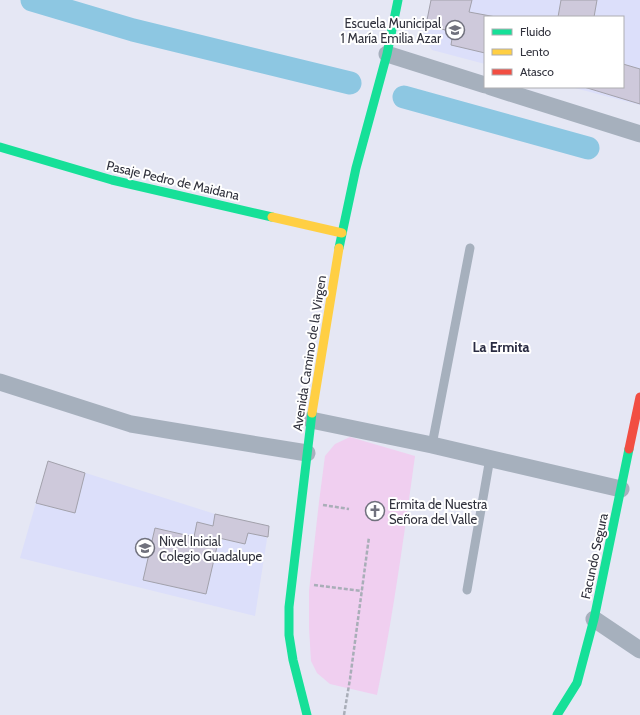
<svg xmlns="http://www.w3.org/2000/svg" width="640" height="715" font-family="Cabin,sans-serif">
<rect width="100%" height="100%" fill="#e5e7f4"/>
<!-- built -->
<path fill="#dcdffa" d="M431 0H640V105L571 87H623V17H485V64L432 50 423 36Z
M48 461 215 514 269 526 255 616 20 558Z"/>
<!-- green -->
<path fill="#f0cff0" d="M350 437 415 456C404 536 393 616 377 695L330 684 317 673 311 661 309 628V591L319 502 325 456 335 444Z"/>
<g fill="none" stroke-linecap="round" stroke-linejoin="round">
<!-- canal -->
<path stroke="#8dc7e2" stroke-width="23" d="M32 0 133 30 350 83
M404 97 588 148"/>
</g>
<!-- building -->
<path fill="#cec9db" stroke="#a2a1ab" d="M431 0H472L469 12 496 17H485V53L451 45 453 32 426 25Z
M561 0H597L594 17H558Z
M623 64 640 69V104L584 87H623Z
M48 461 85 473 75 513 36 503Z
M215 514 269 526 268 537 248 533 245 544 219 538 206 594 143 580 155 528 194 537 197 522 213 526Z"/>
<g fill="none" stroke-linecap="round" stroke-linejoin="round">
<!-- path -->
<path stroke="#a9aeb8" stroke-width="2.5" stroke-dasharray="4 2" stroke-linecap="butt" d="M323 505 349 509
M314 585 362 591
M344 715 350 679 369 537"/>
<!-- lane -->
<path stroke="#a6b0bd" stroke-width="9" d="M432 445 470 248
M467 590 490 458"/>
<!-- street -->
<path stroke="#a6b0bd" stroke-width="17" d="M387 54 485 85
M491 87 640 134
M0 382 131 424 307 453
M311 420 432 445 621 489
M594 619 640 650"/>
<!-- fast -->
<path stroke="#16e098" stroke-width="9" d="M0 147 112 180 272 217
M339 248 356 168 387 54 398 0
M307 715 293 660 289 635V607L312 413
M557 715 577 683 594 619 629 449"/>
<!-- slow -->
<path stroke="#ffcf43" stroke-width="9" d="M272 217 342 233
M312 413 339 248"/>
<!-- jam -->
<path stroke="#f24e42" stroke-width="9" d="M629 449 640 397"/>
</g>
<!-- icons -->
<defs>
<symbol id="school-ring" viewBox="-11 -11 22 22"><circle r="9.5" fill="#fff" stroke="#70717d" stroke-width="1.5"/><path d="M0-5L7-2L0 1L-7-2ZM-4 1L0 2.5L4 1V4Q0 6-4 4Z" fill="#70717d"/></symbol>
<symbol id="church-ring" viewBox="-11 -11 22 22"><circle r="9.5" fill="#fff" stroke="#70717d" stroke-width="1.5"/><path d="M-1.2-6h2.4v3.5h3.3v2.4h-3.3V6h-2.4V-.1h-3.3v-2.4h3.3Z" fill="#70717d"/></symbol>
</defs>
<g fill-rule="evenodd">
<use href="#school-ring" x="444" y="19" width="22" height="22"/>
<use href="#church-ring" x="364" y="500" width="22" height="22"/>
<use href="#school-ring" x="134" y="537" width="22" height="22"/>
</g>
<g text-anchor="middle" stroke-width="4" stroke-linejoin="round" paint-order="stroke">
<!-- poi labels -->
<g font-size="13" fill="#31323d" stroke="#fff" text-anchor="start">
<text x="441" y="28" text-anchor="end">Escuela Municipal<tspan x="441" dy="15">1 María Emilia Azar</tspan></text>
<text x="389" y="509">Ermita de Nuestra<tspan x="389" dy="15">Señora del Valle</tspan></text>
<text x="159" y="546">Nivel Inicial<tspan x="159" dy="15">Colegio Guadalupe</tspan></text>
</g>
<!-- street labels -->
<g font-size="13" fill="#31323d" stroke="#fff">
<text transform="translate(173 180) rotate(13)" y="5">Pasaje Pedro de Maidana</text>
<text transform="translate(309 353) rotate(-81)" y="5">Avenida Camino de la Virgen</text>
<text transform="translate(594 556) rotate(-78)" y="5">Facundo Segura</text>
</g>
<!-- neighbourhood labels -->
<g font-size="14" font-weight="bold" fill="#2a2c42" stroke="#fff">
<text x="501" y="352">La Ermita</text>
</g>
</g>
<!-- legend -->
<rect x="484" y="16" width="140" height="72" fill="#ffffff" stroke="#adadb1"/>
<rect x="492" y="29" width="20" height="6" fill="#16e098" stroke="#adadb1"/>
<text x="520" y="36" font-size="12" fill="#31323d">Fluido</text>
<rect x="492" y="49" width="20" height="6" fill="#ffcf43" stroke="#adadb1"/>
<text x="520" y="56" font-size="12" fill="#31323d">Lento</text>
<rect x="492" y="69" width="20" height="6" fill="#f24e42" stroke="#adadb1"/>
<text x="520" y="76" font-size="12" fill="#31323d">Atasco</text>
</svg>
